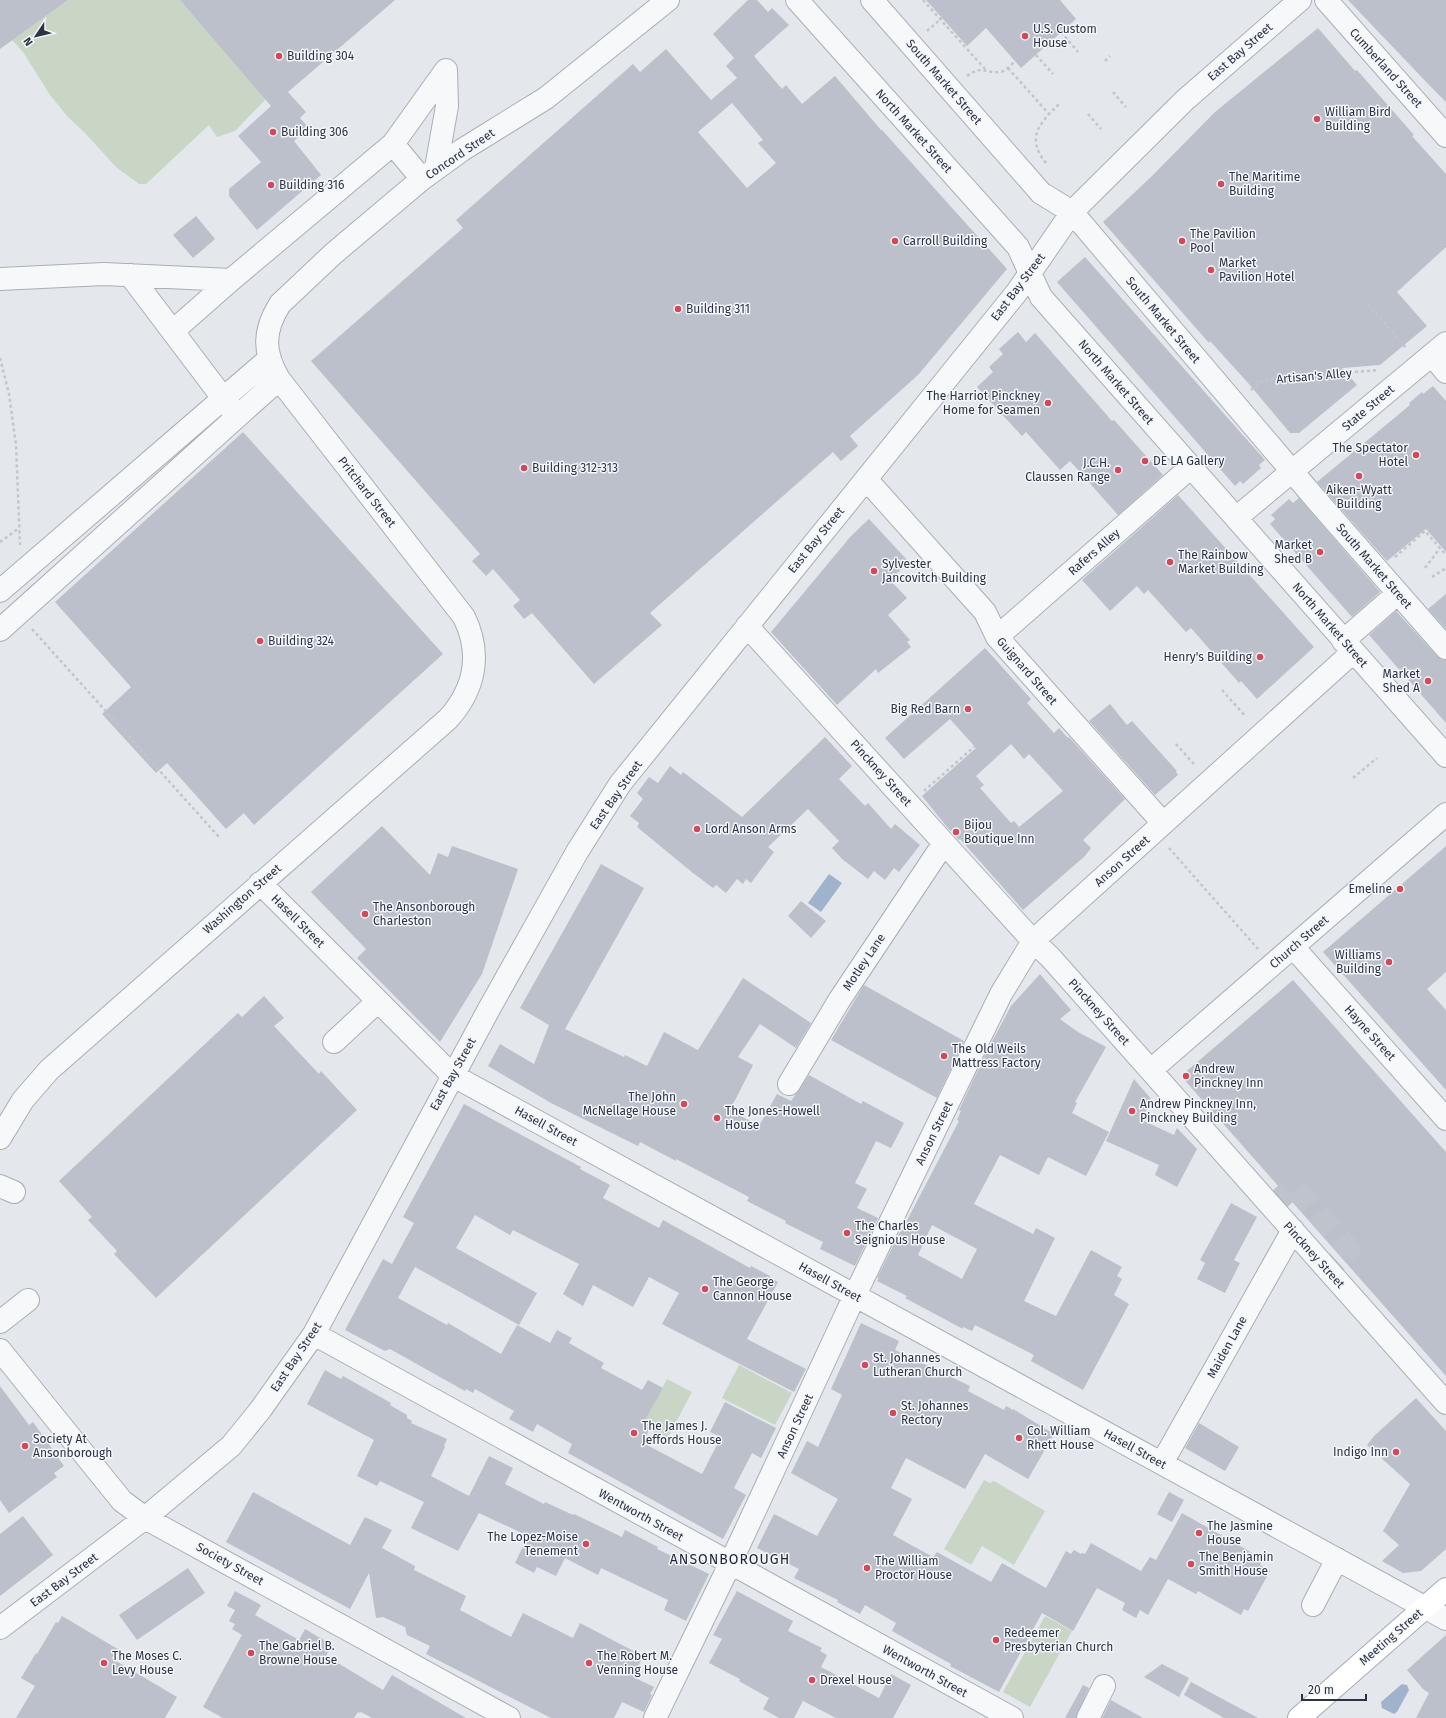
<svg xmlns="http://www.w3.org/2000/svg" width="1446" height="1718" font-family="'Fira Sans',sans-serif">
<rect width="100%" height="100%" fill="#e4e7ec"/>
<!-- green -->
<path fill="#c9d6c5" d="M68 0H180L267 98 235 131 217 137 209 125 146 184H139L116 167 84 132 67 116 50 95 23 52 12 40Z
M739 1365 792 1393 775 1425 722 1398Z
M667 1379 692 1392 667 1439 649 1430 650 1428 646 1426 647 1424 644 1422Z
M984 1480 990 1483 994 1481 1045 1511 1014 1565 982 1546 971 1565 944 1549Z
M1045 1616 1072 1631 1030 1707 1003 1692Z"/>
<!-- water -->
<path fill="#9fb4cc" d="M829 874 842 883 821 912 808 903Z
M1402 1684 1407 1685 1409 1690 1397 1712 1394 1714 1382 1708 1381 1702Z"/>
<!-- building -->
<path fill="#bbc0ca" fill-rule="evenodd" d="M0 0H68L0 49Z
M180 0H395L288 92 306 112 300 118 309 128 294 141 321 175 257 230 229 196V189L261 162 238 136 271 106Z
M748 0H757L768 12 772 8 789 25 754 56 782 89 786 85 802 104 835 76 881 130H882L1007 269 918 375 850 436 858 446 841 461 833 452 650 613 662 625 594 684 532 613 524 619 513 606 520 600 493 569 486 576 472 561 480 554 311 361 463 228 456 220 633 64 640 72 666 49 711 100 737 78 726 66 734 58 713 34ZM732 103 763 140 758 143 776 163 747 188 698 132Z
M926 0H1060L1076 19 1021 68 986 28 967 46Z
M1348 0H1446V102L1431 87Z
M1318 28 1355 71 1357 70 1414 135 1412 136 1446 174V247L1397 292 1427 326 1380 365 1342 368 1357 385 1299 433H1290L1249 384 1210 341 1209 343 1103 222 1151 177 1215 112Z
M196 216 215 239 193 258 173 235Z
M1085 257 1265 460 1259 465 1261 468 1243 484 1240 481 1235 486 1057 282Z
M1018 332 1026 342 1035 333 1112 421 1114 420 1163 475 1118 515 1070 461 1060 470 1026 432 1022 436 977 387 993 372 989 367 1003 354 999 349Z
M1433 386 1446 401V552L1426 529 1387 561 1317 482 1410 405 1409 403 1422 392 1423 394Z
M243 432 443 654 254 825 244 813 226 829 167 763 156 773 102 714 131 687 55 602Z
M1178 495 1314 647 1257 699 1241 681 1239 683 1191 628 1186 632 1148 590 1144 594 1137 586 1110 611 1082 580Z
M1299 498 1380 592 1352 617 1270 524 1275 519 1271 515 1289 499 1293 503Z
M869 519 909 562 890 580 907 598 888 615 910 640 907 642 911 647 878 673 876 669 837 705 771 632 851 536Z
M1446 594V629L1428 609Z
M1396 611 1437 656 1442 660H1446V723L1369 635Z
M985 648 1031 699 1027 703 1054 733 1059 728 1068 738 1069 737 1125 799 1083 840 1091 848 1085 856 1023 910 960 839 959 840 947 827 922 796 976 748 950 719 904 759 885 738ZM1011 744 1024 759 1029 754 1063 791 1019 827 1014 821 1011 823 980 788 984 785 976 776Z
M1110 704 1127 725 1132 721 1177 771 1176 772 1178 775 1155 795 1089 721Z
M825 737 852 766 839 779 865 806 868 803 891 829 895 824 920 845 899 872 894 868 885 880 874 871 868 879 842 859 832 848 839 841 808 809 768 847 774 852 751 883 746 879 743 884 737 879 726 893 716 885 713 888 693 873 637 827 639 823 630 816 643 799 637 793 649 777 658 783 670 766 681 775 683 772 742 817Z
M382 826 430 875 438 853 448 857 452 846 518 869 482 974 440 1042 357 958 366 949 311 892Z
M1446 846V972L1427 989 1446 1010V1090L1323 952Z
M601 864 644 888 565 1029 624 1057 625 1055 647 1066 664 1032 698 1050 743 978 811 1023 796 1048 760 1024 738 1057 753 1065 730 1110 759 1126 777 1094 791 1101 809 1075 861 1104 863 1101 904 1123 891 1148 876 1141 855 1183 867 1189 857 1208 878 1218 855 1266 820 1249 823 1242 785 1223 786 1221 747 1201 749 1197 676 1159V1161L640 1142 638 1146 551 1103 488 1066 500 1044 534 1064 549 1025 520 1008Z
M801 901 826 921 811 938 788 916Z
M1040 974 1071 1010 1060 1019 1078 1032 1106 1047 1075 1102 1077 1103 1072 1113 1109 1132 1086 1176 1048 1157 1039 1175 1000 1155 974 1204 1033 1234 1036 1228 1055 1238 1024 1301 1056 1316 1091 1250 1122 1267 1117 1276 1122 1279 1114 1295 1129 1304 1083 1390 1031 1361 1034 1355 975 1325 972 1331 963 1327V1329L905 1298 907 1296 877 1281 879 1278H877L901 1230H902L959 1121 957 1120 961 1111 959 1110 986 1053 1011 1006ZM932 1225 977 1249 962 1279 918 1255Z
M1293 980 1446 1152V1376L1181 1076Z
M864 985 964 1041 937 1098 831 1040Z
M264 996 284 1018 274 1026 319 1074 321 1071 357 1110 156 1298 114 1254 117 1251 88 1220 92 1217 59 1181 238 1013 242 1017Z
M1134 1079 1151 1099 1142 1120 1174 1135 1177 1128 1197 1149 1177 1187 1155 1175 1159 1165 1106 1141Z
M464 1104 581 1167 580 1169 610 1185 603 1198 659 1228 663 1220 750 1268 751 1266 770 1276V1277L778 1282 747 1339 806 1369 794 1392 662 1324 679 1293 649 1277 633 1307 593 1285 583 1306 563 1294 579 1264 513 1230 510 1235 475 1215 456 1248 537 1293 519 1325 415 1267 398 1298 447 1325 448 1323 501 1354 517 1325 550 1343 557 1330 572 1338 569 1343 604 1363 601 1368 642 1390 648 1380 663 1388 644 1422 647 1424 646 1426 650 1428 643 1443 702 1474 721 1437 710 1432 725 1402 776 1428 761 1458 752 1453 734 1488 746 1495 723 1539 568 1453 572 1444 537 1424 533 1432 509 1419 514 1411 475 1389 473 1393 466 1389 465 1391 390 1349 385 1351 345 1330 383 1259 392 1264 414 1223 403 1217Z
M1231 1203 1257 1217 1234 1260 1240 1263 1225 1293 1197 1279 1205 1263 1200 1260Z
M861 1323 899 1341 895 1350 970 1386 968 1391 1004 1410 1006 1406 1013 1410V1409L1054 1434 1028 1479 985 1454 965 1489 906 1458 891 1488 912 1499 893 1535 933 1557 937 1552 991 1582 1002 1563 1046 1588 1066 1551 1071 1554 1074 1550 1081 1554 1082 1553 1085 1554 1091 1543 1141 1571 1150 1557 1156 1560 1182 1513 1263 1559 1260 1565 1270 1571 1248 1611 1244 1609 1241 1615 1198 1591 1196 1594 1168 1579 1148 1615 1140 1610 1136 1618 1122 1610 1125 1603 1097 1588 1073 1631 1042 1613 999 1692 950 1666 951 1664 892 1631 896 1623 865 1605 860 1614 837 1602 838 1600 794 1578 799 1569 757 1548 774 1514 817 1536 838 1499 791 1473 807 1441 818 1447 842 1395 831 1389Z
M325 1370 341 1379 343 1376 391 1403 390 1405 407 1415V1418L412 1421 411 1423 447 1439 444 1446 445 1447 431 1476 469 1496 489 1456 513 1468 505 1484 544 1504 545 1502 573 1515 574 1514 622 1537 625 1530 658 1547 657 1549 709 1574 686 1621 664 1610 668 1600 601 1568 598 1575 565 1558 556 1576 537 1567 534 1573 515 1563 528 1536 479 1513 458 1551 411 1528 424 1502 380 1481 377 1486 357 1476 374 1440 307 1404Z
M0 1386 29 1425 33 1422 64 1466 54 1473 57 1477 9 1513 0 1500Z
M1416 1398 1446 1431V1549L1421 1571 1403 1573 1382 1561 1399 1545 1383 1531 1410 1484 1367 1445 1374 1436Z
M1199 1423 1239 1447 1225 1471 1185 1448Z
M253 1492 350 1545 365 1517 392 1530 382 1548 415 1566 414 1570 466 1596 460 1610 511 1637 523 1613 573 1638 580 1623 643 1656 633 1677 654 1687 650 1694 652 1695 644 1712 622 1702 614 1718H551L426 1654 430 1646 407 1635 405 1627 383 1617 376 1618 369 1573 350 1609 226 1542Z
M1169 1492 1184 1500 1172 1522 1157 1514Z
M23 1516 53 1555 0 1596V1534Z
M188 1568 205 1593 137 1640 119 1615Z
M235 1591 261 1605 255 1615 299 1640 305 1629 332 1645 326 1656 383 1690 392 1675 466 1718H372L361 1712 360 1713 358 1712 354 1718H223L203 1707 242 1635 232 1629 235 1624 229 1621 235 1610 227 1606Z
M737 1591 793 1621 788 1631 822 1648 820 1651 827 1655 821 1667 879 1698 891 1674 911 1685 893 1718H836L803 1701 794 1718H779L763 1709 769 1698 739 1681 740 1679 709 1663 722 1639 713 1635Z
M62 1616 121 1651 111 1658 177 1697 165 1718H16L35 1686 21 1678 36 1653 37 1654 56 1622 58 1623Z
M1446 1635V1718H1416L1429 1693 1423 1689 1407 1670Z
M1162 1664 1189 1678 1179 1697 1144 1677Z
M1191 1682 1258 1718H1224L1184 1695Z
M1083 1685 1089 1688 1076 1718H1065Z
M1111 1700 1143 1718H1102Z"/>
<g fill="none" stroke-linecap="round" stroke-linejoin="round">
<!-- minor-tunnel -->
<path stroke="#bfc3cb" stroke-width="22" stroke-dasharray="22 11" stroke-linecap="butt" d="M1272 1206 1294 1186 1350 1250 1328 1270"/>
<defs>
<path id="minor" d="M797 0 1018 247 1041 297 1446 756
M872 0 1041 193 1072 212 1313 496 1446 648
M1326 0 1446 136
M422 179 393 144 446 70 447 106 436 168
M130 275 232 410
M0 279 104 274 231 280 393 144
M173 331 231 280
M1432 355 1446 372
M866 479 985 612 997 637 1163 823
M1236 518 1446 343
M0 591 269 359
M747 626 1033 941 1050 957 1446 1403
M0 630 279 379
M997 637 1191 467
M1343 641 1397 594
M260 883 452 1075 1446 1619
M1293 947 1446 1119
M334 1042 378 1001
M1151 1070 1446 814
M789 1084 840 999 944 843
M0 1138 23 1100 49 1070 448 719C475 689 482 654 464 617L279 379C263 352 263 331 280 304L333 254 422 179 462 150 546 98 668 0
M0 1186 14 1192
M0 1322 28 1300
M314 1334 1012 1718
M0 1350 122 1501 145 1518 509 1718
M1162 1463 1293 1230
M1313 1605 1337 1559
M0 1628 145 1518 231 1446 261 1409 314 1334 489 1009 577 852 620 784 1017 292 1072 212 1078 206 1185 100 1300 0
M655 1718 730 1564 855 1295 980 1037 1001 994 1033 941 1353 652
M1088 1718 1104 1686"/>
<path id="major" d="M1299 1718 1446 1589"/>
</defs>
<!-- minor casing -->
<use href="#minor" stroke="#a9aeb7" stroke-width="24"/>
<!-- major casing -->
<use href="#major" stroke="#a3abb8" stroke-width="24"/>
<!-- path -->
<path stroke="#c2c5cb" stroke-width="2.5" stroke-dasharray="3 3" stroke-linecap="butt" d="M923 0 985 69
M927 31 942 18
M1061 32 1078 52
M1036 55 1053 74
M1105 61 1110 56
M1008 68 1049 114
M967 76C983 64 985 74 1000 72 1006 71 1011 65 1015 61
M1113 92 1126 107
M1088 114 1101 129
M1046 163C1025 137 1040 123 1060 103
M1368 304 1407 349
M0 358 9 394 16 445 20 545
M1251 390 1263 380 1378 370
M0 542 19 528
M1395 557 1425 531 1446 555
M1425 568 1440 548
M1432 577 1446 568
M32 629 219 837
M1222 690 1246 717
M1176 744 1194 764
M1353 778 1377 758
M924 791 975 746
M1169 848 1258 949"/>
<!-- minor -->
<use href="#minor" stroke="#f7f8fa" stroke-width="22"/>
<!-- major -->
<use href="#major" stroke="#fff" stroke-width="22"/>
</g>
<!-- markers -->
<g fill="#d1495b" stroke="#f4f6f9" stroke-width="1.5">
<circle cx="1025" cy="36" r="4"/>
<circle cx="279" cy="56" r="4"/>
<circle cx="1317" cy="119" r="4"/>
<circle cx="273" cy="132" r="4"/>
<circle cx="1221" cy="184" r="4"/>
<circle cx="271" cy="185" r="4"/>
<circle cx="895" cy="241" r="4"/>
<circle cx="1182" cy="241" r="4"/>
<circle cx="1211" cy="270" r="4"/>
<circle cx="678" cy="309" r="4"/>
<circle cx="1048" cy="403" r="4"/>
<circle cx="1416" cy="455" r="4"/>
<circle cx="1145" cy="461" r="4"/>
<circle cx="524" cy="468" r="4"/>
<circle cx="1118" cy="470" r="4"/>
<circle cx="1359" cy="476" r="4"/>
<circle cx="1320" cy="552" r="4"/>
<circle cx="1170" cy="562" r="4"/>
<circle cx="874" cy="571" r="4"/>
<circle cx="260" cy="641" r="4"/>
<circle cx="1260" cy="657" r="4"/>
<circle cx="1428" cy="681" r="4"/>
<circle cx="968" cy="709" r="4"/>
<circle cx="697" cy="829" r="4"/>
<circle cx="956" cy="832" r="4"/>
<circle cx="1400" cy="889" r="4"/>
<circle cx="365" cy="914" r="4"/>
<circle cx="1389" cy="962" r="4"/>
<circle cx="944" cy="1056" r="4"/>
<circle cx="1186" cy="1076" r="4"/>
<circle cx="684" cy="1104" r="4"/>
<circle cx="1132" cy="1111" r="4"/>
<circle cx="717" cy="1118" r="4"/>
<circle cx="847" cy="1233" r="4"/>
<circle cx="705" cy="1289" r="4"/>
<circle cx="865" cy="1365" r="4"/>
<circle cx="893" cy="1413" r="4"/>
<circle cx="634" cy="1433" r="4"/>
<circle cx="1019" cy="1438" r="4"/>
<circle cx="25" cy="1446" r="4"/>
<circle cx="1396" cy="1452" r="4"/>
<circle cx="1199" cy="1533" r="4"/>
<circle cx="586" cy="1544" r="4"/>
<circle cx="1191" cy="1564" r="4"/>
<circle cx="867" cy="1568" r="4"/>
<circle cx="996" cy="1640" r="4"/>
<circle cx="251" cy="1653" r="4"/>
<circle cx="104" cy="1663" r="4"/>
<circle cx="589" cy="1663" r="4"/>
<circle cx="812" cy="1680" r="4"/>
</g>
<g text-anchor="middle" stroke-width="3" stroke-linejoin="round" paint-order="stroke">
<!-- poi labels -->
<g font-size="12" fill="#2b3445" stroke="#f4f6f9" text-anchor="start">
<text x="1033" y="33">U.S. Custom<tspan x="1033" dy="14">House</tspan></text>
<text x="287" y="60">Building 304</text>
<text x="1325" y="116">William Bird<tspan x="1325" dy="14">Building</tspan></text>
<text x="281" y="136">Building 306</text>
<text x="1229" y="181">The Maritime<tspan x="1229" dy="14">Building</tspan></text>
<text x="279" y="189">Building 316</text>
<text x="1190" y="238">The Pavilion<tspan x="1190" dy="14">Pool</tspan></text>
<text x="903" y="245">Carroll Building</text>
<text x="1219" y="267">Market<tspan x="1219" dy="14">Pavilion Hotel</tspan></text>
<text x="686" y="313">Building 311</text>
<text x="1040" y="400" text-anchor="end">The Harriot Pinckney<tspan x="1040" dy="14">Home for Seamen</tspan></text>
<text x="1408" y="452" text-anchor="end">The Spectator<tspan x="1408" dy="14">Hotel</tspan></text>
<text x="1153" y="465">DE LA Gallery</text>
<text x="1110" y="467" text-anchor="end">J.C.H.<tspan x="1110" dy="14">Claussen Range</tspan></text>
<text x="532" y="472">Building 312-313</text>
<text x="1359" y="494" text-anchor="middle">Aiken-Wyatt<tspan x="1359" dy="14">Building</tspan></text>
<text x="1312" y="549" text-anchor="end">Market<tspan x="1312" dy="14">Shed B</tspan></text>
<text x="1178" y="559">The Rainbow<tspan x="1178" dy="14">Market Building</tspan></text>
<text x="882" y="568">Sylvester<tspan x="882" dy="14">Jancovitch Building</tspan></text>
<text x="268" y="645">Building 324</text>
<text x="1252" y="661" text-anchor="end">Henry's Building</text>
<text x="1420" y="678" text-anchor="end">Market<tspan x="1420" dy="14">Shed A</tspan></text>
<text x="960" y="713" text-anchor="end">Big Red Barn</text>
<text x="964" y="829">Bijou<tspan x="964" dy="14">Boutique Inn</tspan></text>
<text x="705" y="833">Lord Anson Arms</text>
<text x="1392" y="893" text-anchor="end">Emeline</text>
<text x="373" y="911">The Ansonborough<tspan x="373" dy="14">Charleston</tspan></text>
<text x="1381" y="959" text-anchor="end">Williams<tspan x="1381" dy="14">Building</tspan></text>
<text x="952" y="1053">The Old Weils<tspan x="952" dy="14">Mattress Factory</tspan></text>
<text x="1194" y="1073">Andrew<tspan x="1194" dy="14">Pinckney Inn</tspan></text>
<text x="676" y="1101" text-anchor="end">The John<tspan x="676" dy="14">McNellage House</tspan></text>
<text x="1140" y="1108">Andrew Pinckney Inn,<tspan x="1140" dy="14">Pinckney Building</tspan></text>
<text x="725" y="1115">The Jones-Howell<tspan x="725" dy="14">House</tspan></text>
<text x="855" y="1230">The Charles<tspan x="855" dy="14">Seignious House</tspan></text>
<text x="713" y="1286">The George<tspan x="713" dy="14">Cannon House</tspan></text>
<text x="873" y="1362">St. Johannes<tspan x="873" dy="14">Lutheran Church</tspan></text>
<text x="901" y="1410">St. Johannes<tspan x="901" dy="14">Rectory</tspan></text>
<text x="642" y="1430">The James J.<tspan x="642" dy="14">Jeffords House</tspan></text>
<text x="1027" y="1435">Col. William<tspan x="1027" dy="14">Rhett House</tspan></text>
<text x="33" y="1443">Society At<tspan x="33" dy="14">Ansonborough</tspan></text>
<text x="1388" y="1456" text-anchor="end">Indigo Inn</text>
<text x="1207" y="1530">The Jasmine<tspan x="1207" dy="14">House</tspan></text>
<text x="578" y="1541" text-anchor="end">The Lopez-Moise<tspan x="578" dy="14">Tenement</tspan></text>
<text x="1199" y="1561">The Benjamin<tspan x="1199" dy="14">Smith House</tspan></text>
<text x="875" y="1565">The William<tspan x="875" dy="14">Proctor House</tspan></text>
<text x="1004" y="1637">Redeemer<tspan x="1004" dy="14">Presbyterian Church</tspan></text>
<text x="259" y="1650">The Gabriel B.<tspan x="259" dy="14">Browne House</tspan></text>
<text x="112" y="1660">The Moses C.<tspan x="112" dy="14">Levy House</tspan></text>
<text x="597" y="1660">The Robert M.<tspan x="597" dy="14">Venning House</tspan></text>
<text x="820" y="1684">Drexel House</text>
</g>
<!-- street labels -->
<g font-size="12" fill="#2b3445" stroke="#f4f6f9">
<text transform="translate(1240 52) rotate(-41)" y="4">East Bay Street</text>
<text transform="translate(1386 68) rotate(48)" y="4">Cumberland Street</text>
<text transform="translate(944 82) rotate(49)" y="4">South Market Street</text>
<text transform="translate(914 131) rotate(48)" y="4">North Market Street</text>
<text transform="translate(460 154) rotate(-34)" y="4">Concord Street</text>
<text transform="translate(1018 287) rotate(-53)" y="4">East Bay Street</text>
<text transform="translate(1163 320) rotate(50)" y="4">South Market Street</text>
<text transform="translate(1314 376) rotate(-5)" y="4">Artisan's Alley</text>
<text transform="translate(1116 382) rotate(49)" y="4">North Market Street</text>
<text transform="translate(1368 408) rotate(-40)" y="4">State Street</text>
<text transform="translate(367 492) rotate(52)" y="4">Pritchard Street</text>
<text transform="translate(816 540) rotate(-51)" y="4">East Bay Street</text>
<text transform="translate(1094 552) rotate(-41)" y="4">Rafers Alley</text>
<text transform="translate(1374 566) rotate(49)" y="4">South Market Street</text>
<text transform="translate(1330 625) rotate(49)" y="4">North Market Street</text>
<text transform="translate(1027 671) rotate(49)" y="4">Guignard Street</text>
<text transform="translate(881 773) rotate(48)" y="4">Pinckney Street</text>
<text transform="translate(616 795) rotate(-55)" y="4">East Bay Street</text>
<text transform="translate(1122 861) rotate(-42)" y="4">Anson Street</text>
<text transform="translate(242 899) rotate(-41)" y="4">Washington Street</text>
<text transform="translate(298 921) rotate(45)" y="4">Hasell Street</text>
<text transform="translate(1299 942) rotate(-41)" y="4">Church Street</text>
<text transform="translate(864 962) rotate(-56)" y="4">Motley Lane</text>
<text transform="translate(1099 1012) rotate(48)" y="4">Pinckney Street</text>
<text transform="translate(1370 1033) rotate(48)" y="4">Hayne Street</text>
<text transform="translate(453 1074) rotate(-61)" y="4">East Bay Street</text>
<text transform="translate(546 1126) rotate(29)" y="4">Hasell Street</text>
<text transform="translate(934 1133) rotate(-64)" y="4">Anson Street</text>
<text transform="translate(1314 1255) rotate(48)" y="4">Pinckney Street</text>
<text transform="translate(830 1282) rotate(29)" y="4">Hasell Street</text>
<text transform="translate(1227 1347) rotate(-61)" y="4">Maiden Lane</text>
<text transform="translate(296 1357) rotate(-56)" y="4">East Bay Street</text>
<text transform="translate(795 1426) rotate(-65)" y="4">Anson Street</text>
<text transform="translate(1135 1449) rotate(29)" y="4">Hasell Street</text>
<text transform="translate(641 1515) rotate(29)" y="4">Wentworth Street</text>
<text transform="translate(230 1564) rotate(29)" y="4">Society Street</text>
<text transform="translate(64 1580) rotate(-37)" y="4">East Bay Street</text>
<text transform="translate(1391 1637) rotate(-41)" y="4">Meeting Street</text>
<text transform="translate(925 1671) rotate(29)" y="4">Wentworth Street</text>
</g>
<!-- quarter labels -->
<g font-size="14" letter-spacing="1" fill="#1d2536" stroke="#f4f6f9">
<text x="730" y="1564">ANSONBOROUGH</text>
</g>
</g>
<!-- north arrow -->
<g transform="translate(36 36) rotate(235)" stroke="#f4f6f9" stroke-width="3" paint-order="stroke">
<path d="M0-3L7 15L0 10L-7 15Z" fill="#2b3445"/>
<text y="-6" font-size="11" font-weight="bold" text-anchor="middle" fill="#2b3445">N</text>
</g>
<!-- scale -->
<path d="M1302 1694v6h64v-6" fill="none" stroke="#2b3445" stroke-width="2"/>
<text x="1308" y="1694" font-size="12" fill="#2b3445" stroke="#f4f6f9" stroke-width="3" paint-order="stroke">20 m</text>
</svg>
